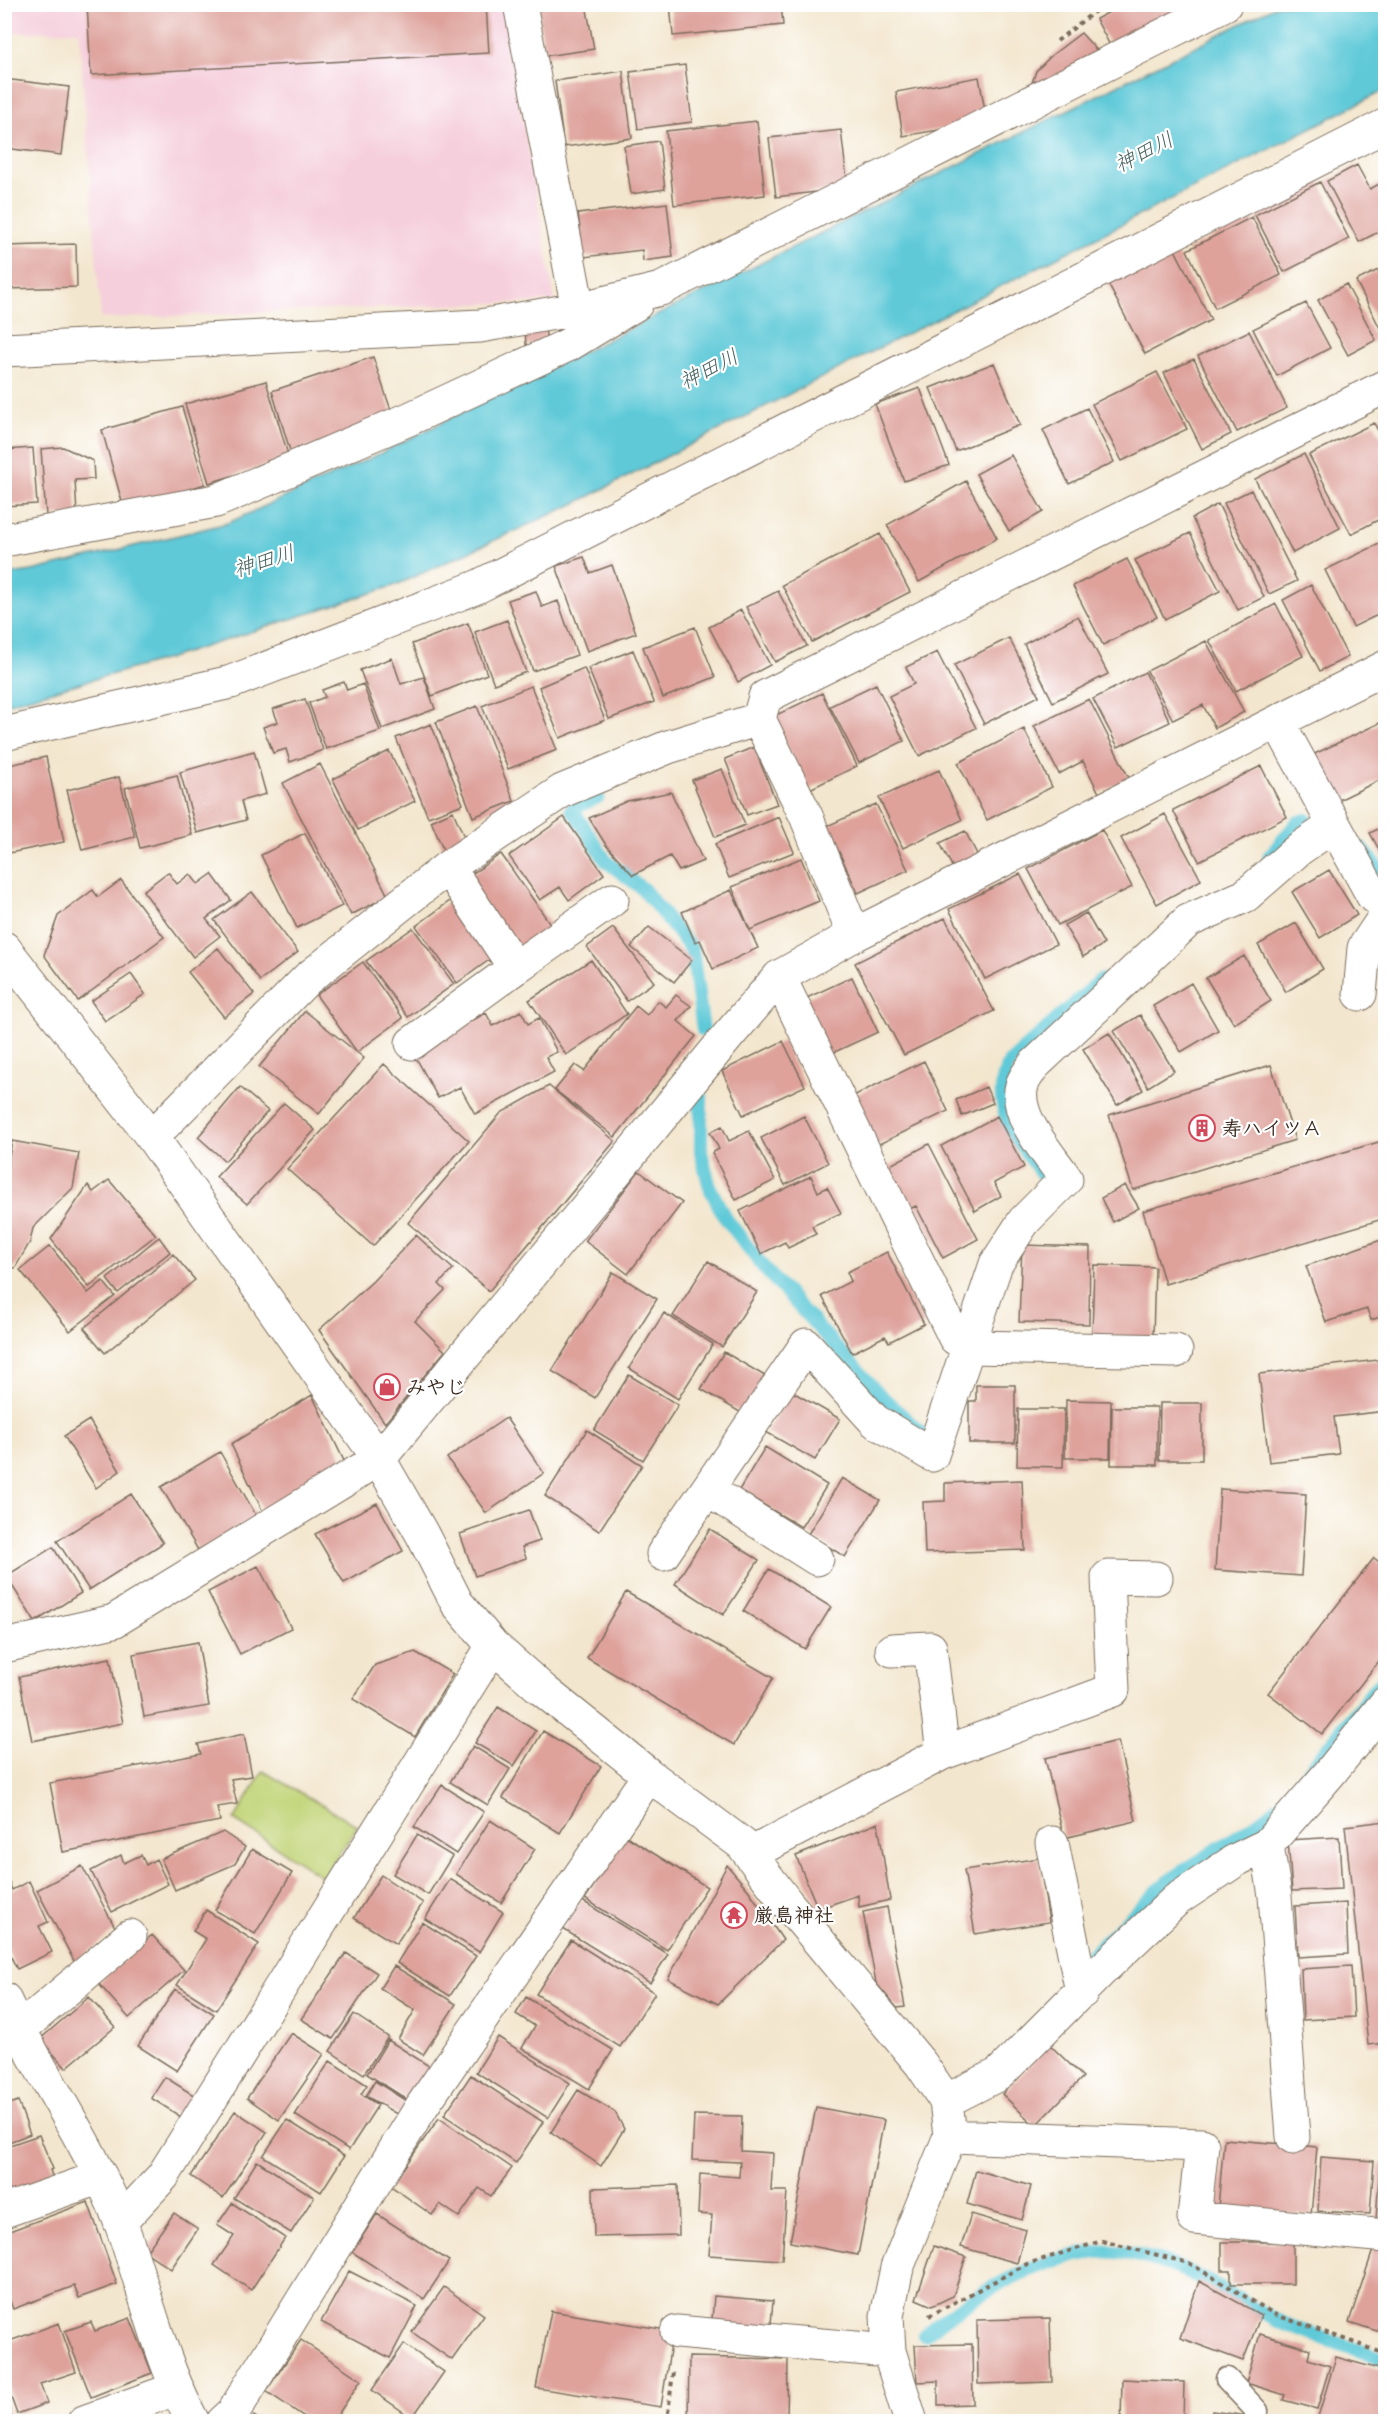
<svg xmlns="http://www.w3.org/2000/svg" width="1390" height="2426" font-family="Mali,'Klee One',sans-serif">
<rect width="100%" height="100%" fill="#fff"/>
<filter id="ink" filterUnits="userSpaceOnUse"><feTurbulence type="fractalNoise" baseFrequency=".0167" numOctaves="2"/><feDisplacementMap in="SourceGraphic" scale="12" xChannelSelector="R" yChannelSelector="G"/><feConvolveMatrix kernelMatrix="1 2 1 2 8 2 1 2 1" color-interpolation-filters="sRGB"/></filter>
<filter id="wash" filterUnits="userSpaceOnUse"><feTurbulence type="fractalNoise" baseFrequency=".008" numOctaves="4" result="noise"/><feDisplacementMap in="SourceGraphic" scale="24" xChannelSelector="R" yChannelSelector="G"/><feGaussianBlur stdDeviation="1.35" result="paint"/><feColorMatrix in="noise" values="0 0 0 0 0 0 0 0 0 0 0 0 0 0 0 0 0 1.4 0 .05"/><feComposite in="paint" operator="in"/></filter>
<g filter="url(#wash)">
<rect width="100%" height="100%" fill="#f3e6ce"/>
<!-- built -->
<path fill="#f5cfdc" d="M4 5H503L555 301 101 319 79 31 5 33Z"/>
<!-- green -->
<path fill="#c1d477" stroke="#7e7f4a" stroke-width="1.5" d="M263 1771 358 1826 323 1877 234 1820Z"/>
<!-- water -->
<path fill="#5ec9d8" stroke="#4c7a7b" stroke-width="1.5" d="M1278 5H1385V90L576 503 396 585 167 659 5 704 4 575 32 571 228 523 377 455Z"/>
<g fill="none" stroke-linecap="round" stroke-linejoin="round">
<!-- stream -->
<path stroke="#5ec9d8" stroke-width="14" d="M598 797 572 809 606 861 643 889 692 950 703 1030
M1361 848 1386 876
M1269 857 1297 823 1306 820
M701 1096V1152L710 1188 724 1216 764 1268 880 1395 923 1435
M1050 1185C1025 1148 984 1109 1010 1062L1101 980
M1089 1957 1167 1882 1256 1824 1282 1804 1386 1675
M924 2335C970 2296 1036 2258 1098 2252 1126 2249 1169 2263 1195 2275 1224 2288 1249 2308 1278 2321 1313 2336 1350 2347 1386 2360"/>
</g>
<g id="blocks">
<!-- building -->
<path fill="#dea29b" d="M87 4H486L489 53 91 75Z
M537 4H586L594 49 545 56Z
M670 4H781L783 25 673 36Z
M1124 4H1201L1113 51 1096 19Z
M1081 33 1101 55 1029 92 1036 71 1052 55Z
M685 65 692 122 638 129 630 72Z
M623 71 632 138 564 147 555 81Z
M979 77 987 122 903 136 896 92Z
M4 79 69 87 61 155 4 148Z
M757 121 765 195 674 205 666 131Z
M841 130 848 188 776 197 769 138Z
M659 141 665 189 631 194 624 146Z
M1386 153V168L1380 156Z
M1357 165 1370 189 1383 182 1386 187V228L1359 242 1327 181Z
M1320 182 1349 239 1284 272 1255 215Z
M667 203 673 257 643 261 642 250 584 257 578 214Z
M1252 217 1281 275 1215 308 1187 250Z
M76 244 77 287 6 289 5 246Z
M1173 246 1211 320 1145 354 1106 280Z
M1386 266V325L1380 328 1356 281Z
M1346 284 1376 340 1348 355 1318 300Z
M1306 303 1330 348 1277 376 1253 329Z
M545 327 547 344 526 345 525 328Z
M1249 331 1287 408 1237 432 1198 356Z
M373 357 394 419 291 454 272 391Z
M1194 359 1231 434 1202 449 1164 373Z
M994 363 1020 425 956 451 930 388Z
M1157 372 1187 429 1122 461 1092 404Z
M266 381 289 458 209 483 185 404Z
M920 388 949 465 904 481 875 404Z
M182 407 205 484 124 509 102 430Z
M1087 408 1114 462 1069 484 1043 430Z
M1386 414V430L1379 417Z
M1374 423 1386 446V516L1351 534 1309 455Z
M63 447 93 461 94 479 75 480 77 514 46 516 41 449Z
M33 448 37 504 4 506V450Z
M1304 454 1340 528 1293 553 1255 479Z
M1011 455 1043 512 1009 531 976 474Z
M966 481 997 538 919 582 887 525Z
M1251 490 1297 581 1269 594 1224 503Z
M1218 504 1264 597 1238 610 1192 518Z
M1190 533 1220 591 1165 619 1135 560Z
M880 534 910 592 812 642 782 585Z
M1381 543 1386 551V611L1353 627 1325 570Z
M584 557 590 573 612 565 636 633 587 651 556 566Z
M1127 559 1157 617 1103 645 1073 586Z
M1311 585 1348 657 1320 671 1283 600Z
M536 591 542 607 558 601 577 655 533 671 508 600Z
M778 591 807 646 775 662 746 607Z
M1276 604 1303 656 1236 691 1209 640Z
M741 610 770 665 738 682 709 627Z
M1078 616 1108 674 1053 702 1024 644Z
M507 620 526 672 494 684 475 632Z
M468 623 487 674 432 696 412 644Z
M695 627 715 677 663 698 643 647Z
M1009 638 1039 696 984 724 954 665Z
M1206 641 1244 712 1215 728 1203 705 1173 720 1147 671Z
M633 650 654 702 609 719 588 668Z
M937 652 976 728 919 756 889 696 914 684 906 667Z
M392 658 401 684 424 677 435 709 382 729 360 670Z
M584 668 605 720 560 738 539 687Z
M1145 672 1170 722 1118 747 1093 699Z
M344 682 347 690 363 684 380 731 326 749 309 703 325 697 322 690Z
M876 684 904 741 859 763 830 706Z
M531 686 557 750 508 769 482 706Z
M822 693 857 766 808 790 772 717Z
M305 699 323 750 290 762 286 749 273 753 263 727 278 722 273 709Z
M1089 699 1129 778 1099 793 1083 761 1059 774 1034 726Z
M477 706 514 801 473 817 436 722Z
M1386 720V777L1331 804 1308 757Z
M431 724 463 804 428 817 396 738Z
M1024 729 1052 787 987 820 958 763Z
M754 747 777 804 747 815 725 759Z
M254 751 266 794 241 801 246 820 197 833 180 772Z
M389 751 415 801 358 830 333 779Z
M46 757 64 842 4 854V766Z
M320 764 388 896 351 915 283 783Z
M1261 766 1287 817 1199 861 1173 810Z
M722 769 745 825 715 837 692 780Z
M939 770 962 820 903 848 879 798Z
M177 775 192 835 140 848 125 788Z
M119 777 135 837 82 850 67 790Z
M671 792 703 861 679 871 670 856 633 875 606 845 589 818 627 801Z
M876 804 908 870 858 893 827 826Z
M453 811 467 844 445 854 431 821Z
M1165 814 1201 880 1157 904 1121 838Z
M564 817 604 874 569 900 560 887 540 900 509 856Z
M779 817 794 852 729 878 715 844Z
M1386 825V862L1370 833Z
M1102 830 1132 887 1058 925 1028 869Z
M965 831 980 860 955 872 940 843Z
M305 833 342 906 297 928 261 855Z
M501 854 554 929 519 953 466 878Z
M801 858 819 901 750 930 732 887Z
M1329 870 1357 915 1320 938 1292 892Z
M168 872 177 884 190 874 198 884 212 874 231 900 206 919 220 936 193 957 143 891Z
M1020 874 1056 944 985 979 949 909Z
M121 880 164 937 78 1001 44 955 58 916 93 890 98 897Z
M731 890 758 948 713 969 700 940 695 942 682 912Z
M252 892 298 952 260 981 214 920Z
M454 898 496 955 457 983 416 926Z
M1086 913 1104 944 1083 957 1064 925Z
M945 918 994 1011 904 1055 855 963Z
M1296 923 1323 969 1286 992 1258 945Z
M649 927 692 960 674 982 631 947Z
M413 928 454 984 408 1017 366 961Z
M613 928 654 982 627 1001 587 947Z
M218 948 254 994 224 1017 188 972Z
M1244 956 1271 1001 1234 1024 1206 978Z
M1386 957V981H1385L1380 959Z
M591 960 627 1014 566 1055 529 1000Z
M363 962 403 1018 357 1052 316 995Z
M131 974 145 994 105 1021 91 1001Z
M852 977 878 1032 826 1056 800 1001Z
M1191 983 1218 1030 1181 1052 1153 1006Z
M676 995 691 1006 678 1021 696 1036 615 1137 555 1090 575 1065 584 1071 636 1006 647 1015 658 1001 666 1007Z
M305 1011 364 1058 319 1114 259 1067Z
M521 1011 528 1024 539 1018 557 1052 546 1057 554 1072 475 1114 460 1087 438 1098 413 1052 486 1013 493 1026Z
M1140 1015 1174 1071 1148 1087 1114 1031Z
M1109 1033 1143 1090 1117 1105 1083 1049Z
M783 1041 805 1086 743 1115 722 1071Z
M924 1061 948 1111 873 1147 849 1098Z
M384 1064 469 1141 373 1246 287 1169Z
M1271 1065 1295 1140 1133 1190 1109 1115Z
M549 1086 615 1141 489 1291 408 1223 501 1113Z
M240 1087 268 1111 225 1161 198 1137Z
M986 1087 993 1103 962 1116 956 1100Z
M284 1103 315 1130 247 1204 216 1177Z
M804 1116 828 1163 785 1185 761 1138Z
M997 1116 1024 1167 994 1183 1001 1196 975 1211 941 1146Z
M722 1126 729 1141 749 1131 775 1180 736 1200 712 1153 719 1149 710 1132Z
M12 1141 79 1153 73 1188 33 1228 30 1242 15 1268 4 1266V1183Z
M1382 1141 1386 1152V1218L1165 1284 1143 1211Z
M929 1144 978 1239 943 1258 916 1206 905 1211 883 1169Z
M639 1171 682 1203 628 1274 585 1241Z
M811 1176 818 1192 827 1187 841 1213 812 1226 816 1234 788 1248 785 1242 761 1254 740 1211Z
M109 1180 156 1235 89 1287 51 1239 88 1185 93 1192Z
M1125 1185 1139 1208 1113 1222 1101 1198Z
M416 1235 453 1269 439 1284 445 1290 415 1321 445 1351 385 1423 319 1330 373 1281Z
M159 1237 170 1252 118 1293 107 1279Z
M1381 1240 1386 1251V1315L1371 1320 1367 1309 1326 1322 1306 1266Z
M1022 1245 1090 1247 1089 1324 1019 1322Z
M50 1246 88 1293 103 1281 115 1296 70 1331 20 1270Z
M887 1252 924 1324 889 1342 885 1336 852 1353 822 1296 851 1281 847 1272Z
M173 1254 195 1280 105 1353 84 1328Z
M708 1261 757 1292 722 1347 673 1316Z
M1094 1265 1155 1267 1153 1338 1092 1336Z
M613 1272 657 1299 595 1398 552 1371Z
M664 1313 713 1344 678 1399 629 1368Z
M724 1352 765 1376 743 1414 701 1389Z
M1386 1359V1411L1334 1417 1339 1454 1269 1462 1259 1374Z
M629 1375 678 1405 643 1460 594 1430Z
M976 1385H1015V1443H969V1401H976Z
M791 1391 840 1419 815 1460 766 1432Z
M312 1395 346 1465 263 1512 231 1444Z
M1066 1400 1111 1401 1110 1458H1065Z
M1160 1403H1202V1460H1159Z
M1112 1407H1157V1465H1111Z
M1018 1409H1064L1063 1467 1017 1466Z
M506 1418 544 1473 486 1513 447 1458Z
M89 1420 120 1471 96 1488 64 1436Z
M587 1430 642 1465 599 1531 545 1496Z
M765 1447 827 1485 801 1527 739 1490Z
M220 1452 257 1517 198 1550 161 1487Z
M842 1478 880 1500 845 1557 808 1534Z
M1022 1480 1025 1550 925 1553 923 1502 945 1501V1483Z
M1220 1489 1306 1494 1301 1576 1215 1570Z
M131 1494 163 1543 89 1590 57 1541Z
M377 1503 403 1551 344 1583 315 1534Z
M529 1510 540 1541 522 1547 526 1558 475 1576 460 1534Z
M710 1529 759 1560 723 1615 675 1584Z
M53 1547 81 1593 35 1622 6 1576Z
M1374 1558 1386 1567V1652L1322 1734 1268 1693Z
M258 1566 291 1628 240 1654 208 1592Z
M769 1569 831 1607 805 1649 743 1611Z
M626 1592 773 1678 734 1745 587 1658Z
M198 1642 209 1706 144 1717 133 1654Z
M415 1652 453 1674 415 1737 353 1699 375 1665Z
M110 1658 123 1723 32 1741 19 1677Z
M498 1707 536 1731 514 1766 475 1743Z
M543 1731 601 1766 560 1833 503 1798Z
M244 1734 252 1776 231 1779 237 1804 217 1807 220 1821 63 1852 50 1783 201 1754 198 1744Z
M1118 1741 1136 1821 1064 1838 1045 1758Z
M473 1746 510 1769 488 1805 450 1782Z
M442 1785 484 1812 456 1854 414 1827Z
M490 1820 535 1849 501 1903 456 1874Z
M1386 1821V2043L1368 2045 1345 1826Z
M878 1823 890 1900 859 1907 858 1895 818 1909 796 1856Z
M223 1832 245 1847 235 1864 175 1890 161 1859Z
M417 1835 452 1856 428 1895 393 1874Z
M626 1836 707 1887 667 1950 585 1899Z
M1339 1837 1342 1889 1292 1891 1288 1840Z
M252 1849 292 1873 255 1934 215 1910Z
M121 1855 124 1863 141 1855 146 1865 156 1859 168 1884 112 1912 91 1871Z
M1039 1858 1049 1922 975 1934 964 1870Z
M727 1865 749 1891 783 1940 718 2004 668 1979Z
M82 1866 116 1929 75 1963 37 1890Z
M381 1875 423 1903 396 1944 354 1918Z
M7 1877 12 1890 29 1881 48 1922 39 1926 52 1952 17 1969 4 1943V1878Z
M450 1879 503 1912 479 1952 425 1919Z
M581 1900 668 1954 650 1983 563 1929Z
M1346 1903 1348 1954 1298 1957 1295 1906Z
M887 1907 905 2007 897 2008 876 1983 863 1912Z
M206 1910 259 1944 216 2010 177 1985 206 1939 193 1931Z
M422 1922 476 1956 450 1996 397 1963Z
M152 1935 184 1970 129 2018 98 1983Z
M571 1940 655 1993 620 2047 536 1994Z
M346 1953 377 1973 333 2039 301 2019Z
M394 1966 456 2004 423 2055 398 2039 415 2010 380 1988Z
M1351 1966 1354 2017 1303 2020 1301 1969Z
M175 1989 214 2014 177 2071 138 2046Z
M89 1997 115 2027 66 2068 40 2039Z
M526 1997 613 2050 589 2089 522 2048 535 2026 516 2014Z
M354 2014 388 2037 364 2074 330 2051Z
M291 2033 324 2054 279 2120 247 2098Z
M498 2037 570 2083 548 2118 476 2072Z
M388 2040 432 2068 411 2102 367 2074Z
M1050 2045 1083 2077 1035 2126 1002 2094Z
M330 2061 367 2085 361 2094 378 2105 349 2150 295 2115Z
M471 2075 543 2122 516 2163 444 2115Z
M165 2077 195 2096 181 2117 151 2098Z
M375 2081 408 2102 400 2116 366 2096Z
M578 2090 615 2112 624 2129 601 2166 551 2132Z
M18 2101 30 2134 4 2144V2106Z
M816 2107 884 2120 858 2255 790 2242Z
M235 2111 267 2132 223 2198 191 2176Z
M694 2115 742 2116 741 2151 773 2153 771 2191H787L782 2260 709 2255 712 2215 698 2214 700 2174 739 2177 740 2162 692 2160Z
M439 2118 512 2168 491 2196 479 2188 459 2217 440 2204 432 2215 391 2186Z
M287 2120 344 2156 321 2192 263 2156Z
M39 2135 53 2169 50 2170 53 2179 11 2193 4 2179V2147Z
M1224 2139 1317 2147 1311 2215 1218 2208Z
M1321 2157 1374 2161 1370 2214 1318 2211Z
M257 2161 314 2197 291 2233 234 2198Z
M1380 2163 1386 2164V2220H1376Z
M976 2170 1031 2186 1022 2220 967 2204Z
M678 2185 679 2235 594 2237 593 2188Z
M88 2202 117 2284 79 2298 74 2286 13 2309 4 2285V2233Z
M232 2203 285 2238 251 2290 214 2265 234 2236 217 2225Z
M174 2213 198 2229 171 2269 146 2252Z
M377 2214 449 2261 424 2299 352 2252Z
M971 2214 1026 2230 1017 2263 961 2247Z
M1222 2242H1293V2284H1231V2270H1222Z
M934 2246 966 2257 953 2296 932 2306 916 2299Z
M1374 2247 1386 2251V2334L1349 2322Z
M349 2271 417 2306 390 2358 321 2322Z
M1199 2281 1261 2315 1243 2361 1180 2338Z
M444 2287 484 2315 452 2360 412 2332Z
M714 2296 773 2301 770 2335 711 2331Z
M551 2311 673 2331 661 2407 536 2388Z
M130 2318 152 2373 91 2397 65 2331 91 2322 95 2331Z
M1050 2318 1052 2382 978 2384 977 2320Z
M59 2323 76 2372 40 2384 47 2403 17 2414 4 2378V2343Z
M1260 2334 1310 2349 1308 2359 1330 2366 1317 2409 1283 2400 1285 2395 1246 2383Z
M301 2340 361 2380 333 2422H312L266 2391Z
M404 2344 444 2372 412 2418 372 2390Z
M972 2344 973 2404 938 2405V2381L917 2382 915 2345Z
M689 2357 788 2359 787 2422 688 2421Z
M1336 2357 1386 2371V2422L1317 2420Z
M1122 2379 1184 2382 1183 2422H1121Z
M4 2400H5L12 2422H4Z
M1212 2411 1247 2416 1246 2422H1211Z
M254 2416 263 2422H250Z"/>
</g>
</g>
<g filter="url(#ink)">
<use href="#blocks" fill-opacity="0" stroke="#7b6c5c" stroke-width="1.5"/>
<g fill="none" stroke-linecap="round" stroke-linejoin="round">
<defs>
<path id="service" d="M1227 2379 1257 2411 1255 2422"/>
<path id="minor" d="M520 4 578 309
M4 350 480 326 578 309 661 289 1225 4
M4 540 216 501 409 419 570 344 636 304
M1278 722 1373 896 1386 904
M4 734 231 682 477 587 1386 125
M448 867 515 968 612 900
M854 935 806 816 759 719 765 697 1386 386
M4 948 152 1137 379 1459 422 1534 457 1603 493 1646 543 1690 649 1775 742 1844 787 1903 921 2064 946 2101 950 2136 897 2268 887 2316 889 2351 911 2422
M779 977 955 1338 968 1347 1176 1351
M1360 994 1364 948 1386 915
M412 1043 515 968
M152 1137 307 979 448 867 562 791 668 747 759 719
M708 1490 817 1559
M663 1554 806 1345 875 1421 932 1455 996 1264 1024 1221 1066 1179C1050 1155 1013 1116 1022 1085 1024 1078 1030 1071 1034 1065L1188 921 1245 896 1299 849 1333 826
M9 1645 114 1621 379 1459 728 1036 779 977 854 935 1386 667
M943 1753 1113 1690 1108 1577 1156 1578
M1052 1843 1082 1992
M1267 1845 1275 1896 1293 2137
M750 1854 943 1753 930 1648 892 1650
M4 1999C40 2075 90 2143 120 2221 145 2288 159 2358 193 2422
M19 2030 130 1936
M946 2101 999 2074 1104 1968 1176 1900 1236 1860 1267 1845 1329 1774 1386 1703
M950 2136 1202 2145 1194 2218 1386 2236
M4 2211 101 2177
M120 2222 163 2176 493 1646
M677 2332 889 2351
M84 2422 175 2389
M223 2422 233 2413 422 2106 649 1775"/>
</defs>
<!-- service casing -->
<use href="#service" stroke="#7b6c5c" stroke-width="25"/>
<!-- minor casing -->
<use href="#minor" stroke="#7b6c5c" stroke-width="35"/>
<!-- path -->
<path stroke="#7b6c5c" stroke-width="4" stroke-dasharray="4.5 4.5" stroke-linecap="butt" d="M1057 41 1104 4
M929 2316 1027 2264 1102 2241 1189 2263 1276 2315 1386 2354
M667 2422 673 2372"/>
<!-- service -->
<use href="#service" stroke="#fff" stroke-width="22"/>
<!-- minor -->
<use href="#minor" stroke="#fff" stroke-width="33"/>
</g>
</g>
<!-- icons -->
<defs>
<symbol id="building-ring" viewBox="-11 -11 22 22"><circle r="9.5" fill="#fff" stroke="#d1495b" stroke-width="1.5"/><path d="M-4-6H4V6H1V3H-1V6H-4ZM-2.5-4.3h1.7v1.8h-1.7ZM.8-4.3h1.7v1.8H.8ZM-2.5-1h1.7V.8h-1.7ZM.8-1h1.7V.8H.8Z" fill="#d1495b"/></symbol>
<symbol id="shop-ring" viewBox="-11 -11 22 22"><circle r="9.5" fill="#fff" stroke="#d1495b" stroke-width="1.5"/><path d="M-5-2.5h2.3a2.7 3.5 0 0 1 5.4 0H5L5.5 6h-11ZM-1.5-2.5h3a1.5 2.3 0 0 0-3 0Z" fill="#d1495b"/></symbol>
<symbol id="temple-ring" viewBox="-11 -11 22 22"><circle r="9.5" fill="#fff" stroke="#d1495b" stroke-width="1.5"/><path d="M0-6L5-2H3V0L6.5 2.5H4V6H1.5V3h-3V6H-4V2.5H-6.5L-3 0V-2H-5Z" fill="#d1495b"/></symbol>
</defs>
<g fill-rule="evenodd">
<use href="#building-ring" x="1187" y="1113" width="30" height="30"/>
<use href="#shop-ring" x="372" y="1372" width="30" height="30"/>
<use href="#temple-ring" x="719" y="1900" width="30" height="30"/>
</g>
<g text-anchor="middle" stroke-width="4.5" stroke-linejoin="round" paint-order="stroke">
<!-- poi labels -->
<g font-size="20" font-weight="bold" fill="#3b2a1e" stroke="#fff" text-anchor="start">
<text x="1222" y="1135">寿ハイツＡ</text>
<text x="406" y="1394">みやじ</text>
<text x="754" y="1922">厳島神社</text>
</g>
<!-- water labels -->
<g font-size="21" font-style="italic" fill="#47625f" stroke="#fff">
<text transform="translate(1144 152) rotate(-27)" y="7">神田川</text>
<text transform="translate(709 369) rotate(-27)" y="7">神田川</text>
<text transform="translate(264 561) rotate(-17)" y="7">神田川</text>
</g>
</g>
<!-- margin -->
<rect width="1390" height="2426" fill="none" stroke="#fff" stroke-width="24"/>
</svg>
